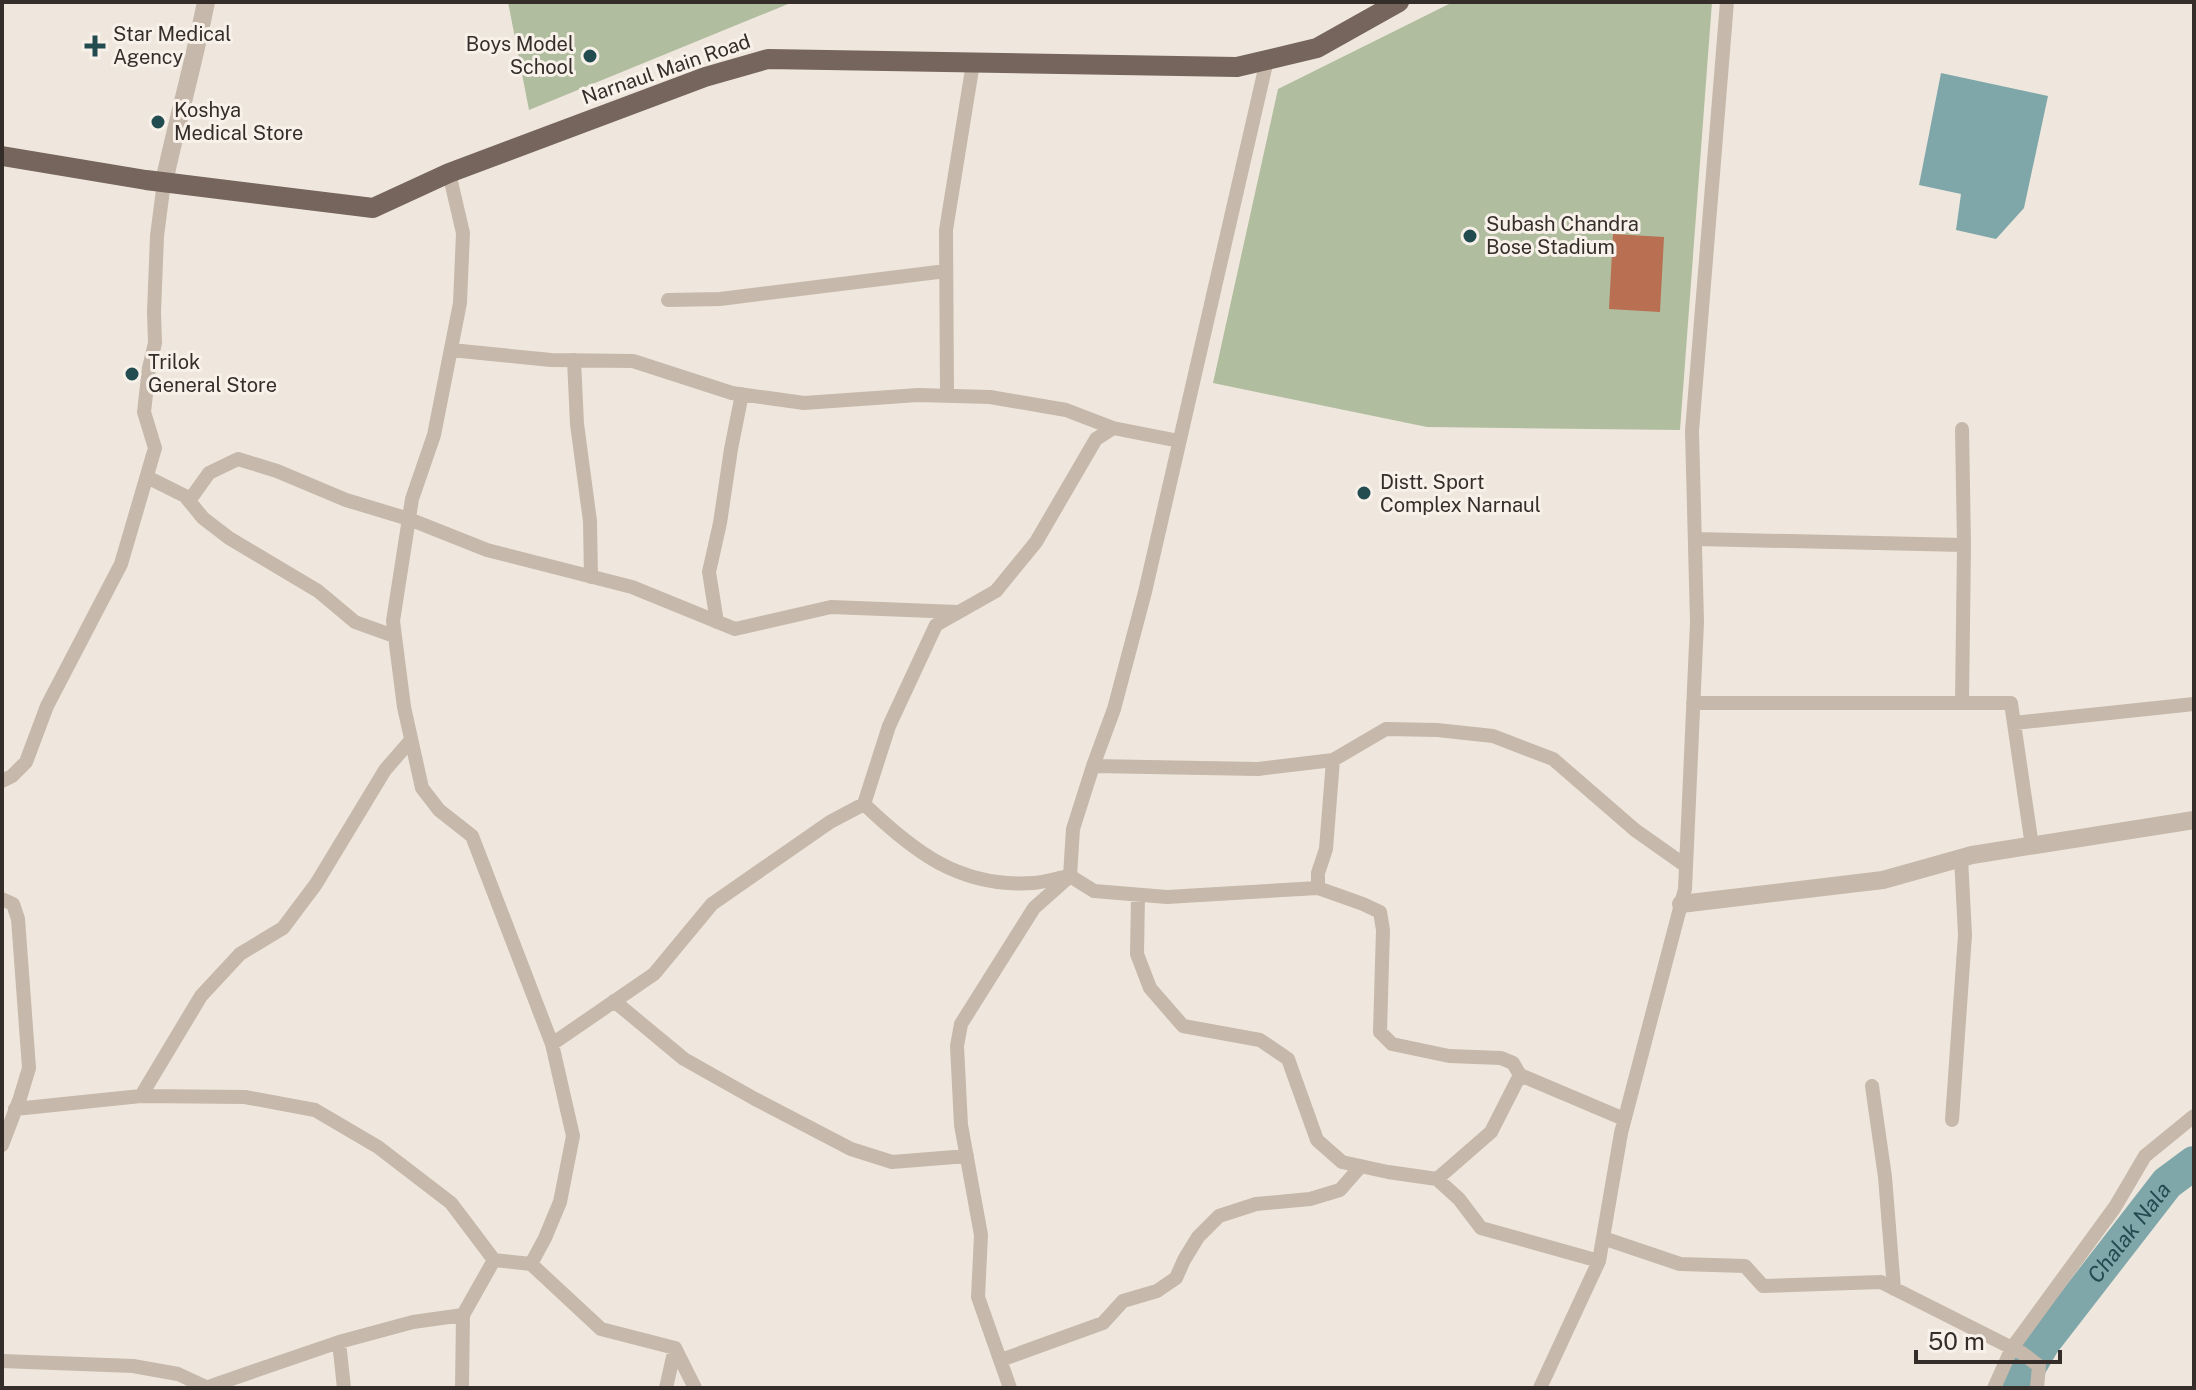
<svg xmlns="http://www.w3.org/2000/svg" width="2196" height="1390" font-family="'Public Sans',sans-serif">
<rect width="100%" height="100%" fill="#efe7dd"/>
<!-- green -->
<path fill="#b1bd9f" d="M508 2H793L529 110Z
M1453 2H1712L1680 430 1427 427 1213 383 1278 89Z"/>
<!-- water -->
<path fill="#7fa6a9" d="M1941 73 2048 96 2024 208 1996 239 1956 230 1961 194 1919 185Z"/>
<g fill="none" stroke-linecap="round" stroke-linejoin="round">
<!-- river -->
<path stroke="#7fa6a9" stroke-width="34" id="s1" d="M2017 1388 2043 1343 2167 1183 2194 1163"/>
</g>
<!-- building -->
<path fill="#b86f52" d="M1613 234 1664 237 1660 312 1609 309Z"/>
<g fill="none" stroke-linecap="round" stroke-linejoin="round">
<!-- minor -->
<path stroke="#c6b8aa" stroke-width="14" d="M668 300 720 299 946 271
M451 350 551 360 633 361 732 393 804 403 918 395 990 397 1066 410 1113 428
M574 360 577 424 590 521 591 577
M947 396 946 230 973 63
M147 477 185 496 203 518 229 538 318 591 355 622 394 636
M189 501 209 473 238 459 277 471 346 500 409 519 487 550 632 587 735 629 831 607 958 612
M1696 539 1964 545
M717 622 709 572 720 523 731 449 742 394
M1962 702 1964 545 1962 429
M1693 703H2011L2032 846
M2014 723 2194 704
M1093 766 1258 769 1333 760 1386 729 1437 730 1493 736 1553 759 1635 830 1686 866
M2 781 12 776 26 762 47 706 121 564 155 448 144 412 149 368 155 343 154 312 157 236 164 182
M864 804 889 726 936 625 996 591 1036 542 1096 439 1113 428 1179 441
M1318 888 1363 904 1380 912 1383 930 1380 1032 1392 1044 1449 1056 1501 1058 1513 1063 1520 1075 1624 1119
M1138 895 1137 954 1150 988 1183 1026 1260 1040 1288 1059 1317 1140 1342 1162 1388 1172 1437 1179 1459 1199 1481 1228 1599 1261
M2 899 13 904 18 919 29 1068 20 1098 2 1145
M614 1001 684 1059 755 1099 851 1149 892 1162 967 1156
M552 1044 654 974 712 904 830 822 864 804C914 852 960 888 1033 883 1045 882 1058 878 1070 876L1073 829 1093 766 1114 709 1145 592 1267 60
M1872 1086 1885 1177 1894 1289
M141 1096 201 996 240 954 283 928 316 884 385 770 411 740
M15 1109 141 1096 245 1097 315 1110 378 1147 451 1203 494 1260
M1952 1120 1965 935 1961 858
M1437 1179 1491 1132 1520 1075
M1603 1238 1680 1264 1745 1266 1763 1286 1881 1282 2022 1353 2039 1366 2037 1388
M531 1264 601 1329 675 1348 666 1388
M339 1342 344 1388
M675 1348 695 1388
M1001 1360 1103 1323 1123 1301 1157 1291 1176 1278 1184 1260 1198 1237 1219 1216 1256 1204 1310 1199 1340 1190 1361 1166
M2 1361 133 1366 178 1374 206 1387
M205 1388 339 1342 413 1322 463 1315 494 1260 531 1264 545 1238 560 1202 573 1136 552 1044 472 836 439 810 422 788 404 707 393 621 412 499 434 435 460 303 463 233 449 173
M462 1388 463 1315
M1010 1388 978 1297 981 1235 961 1125 957 1046 961 1024 1034 908 1070 876 1094 891 1167 897 1318 888V873L1326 849 1333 760
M1540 1388 1599 1261 1621 1133 1685 889 1697 622 1692 431 1727 2
M1994 1388 2012 1348 2115 1207 2145 1156 2194 1116"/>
<!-- tertiary -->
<path stroke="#c6b8aa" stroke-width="18" d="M164 182C177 122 194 62 206 2
M1681 904 1883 880 1972 855 2194 820"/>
<!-- primary -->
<path stroke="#75655c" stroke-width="20" d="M2 156 146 180 373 208 449 173 705 77 768 59 1237 67 1317 48 1399 2"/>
</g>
<!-- markers -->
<g fill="#234c51" stroke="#f7f1e9" stroke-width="3">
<path d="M91 34h8v8h8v8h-8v8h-8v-8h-8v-8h8z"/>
<circle cx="590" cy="56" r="8"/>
<circle cx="158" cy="122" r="8"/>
<circle cx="1470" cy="236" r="8"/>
<circle cx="132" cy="374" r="8"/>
<circle cx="1364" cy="493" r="8"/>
</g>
<g text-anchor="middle" stroke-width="6" stroke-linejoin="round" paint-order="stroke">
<!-- poi labels -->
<g font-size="20" fill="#342d29" stroke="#f7f1e9" text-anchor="start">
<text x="113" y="41">Star Medical<tspan x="113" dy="23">Agency</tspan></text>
<text x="574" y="51" text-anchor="end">Boys Model<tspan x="574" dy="23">School</tspan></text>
<text x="174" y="117">Koshya<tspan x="174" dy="23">Medical Store</tspan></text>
<text x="1486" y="231">Subash Chandra<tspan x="1486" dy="23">Bose Stadium</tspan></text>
<text x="148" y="369">Trilok<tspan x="148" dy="23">General Store</tspan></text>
<text x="1380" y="489">Distt. Sport<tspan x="1380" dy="23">Complex Narnaul</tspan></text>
</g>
<!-- street labels -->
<g font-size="20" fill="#342d29" stroke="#f7f1e9">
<text transform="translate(666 69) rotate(-19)" y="7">Narnaul Main Road</text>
</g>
<!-- water labels -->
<g font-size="22" font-style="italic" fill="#234c51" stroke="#f7f1e9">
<text dy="8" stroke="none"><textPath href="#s1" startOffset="192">Chalak Nala</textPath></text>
</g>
</g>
<!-- border -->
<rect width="2196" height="1390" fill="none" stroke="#342d29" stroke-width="8"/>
<!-- scale -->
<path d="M1916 1350v12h144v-12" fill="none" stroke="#342d29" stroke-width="4"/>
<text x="1928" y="1350" font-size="24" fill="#342d29" stroke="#f7f1e9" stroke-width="6" paint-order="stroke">50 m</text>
</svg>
